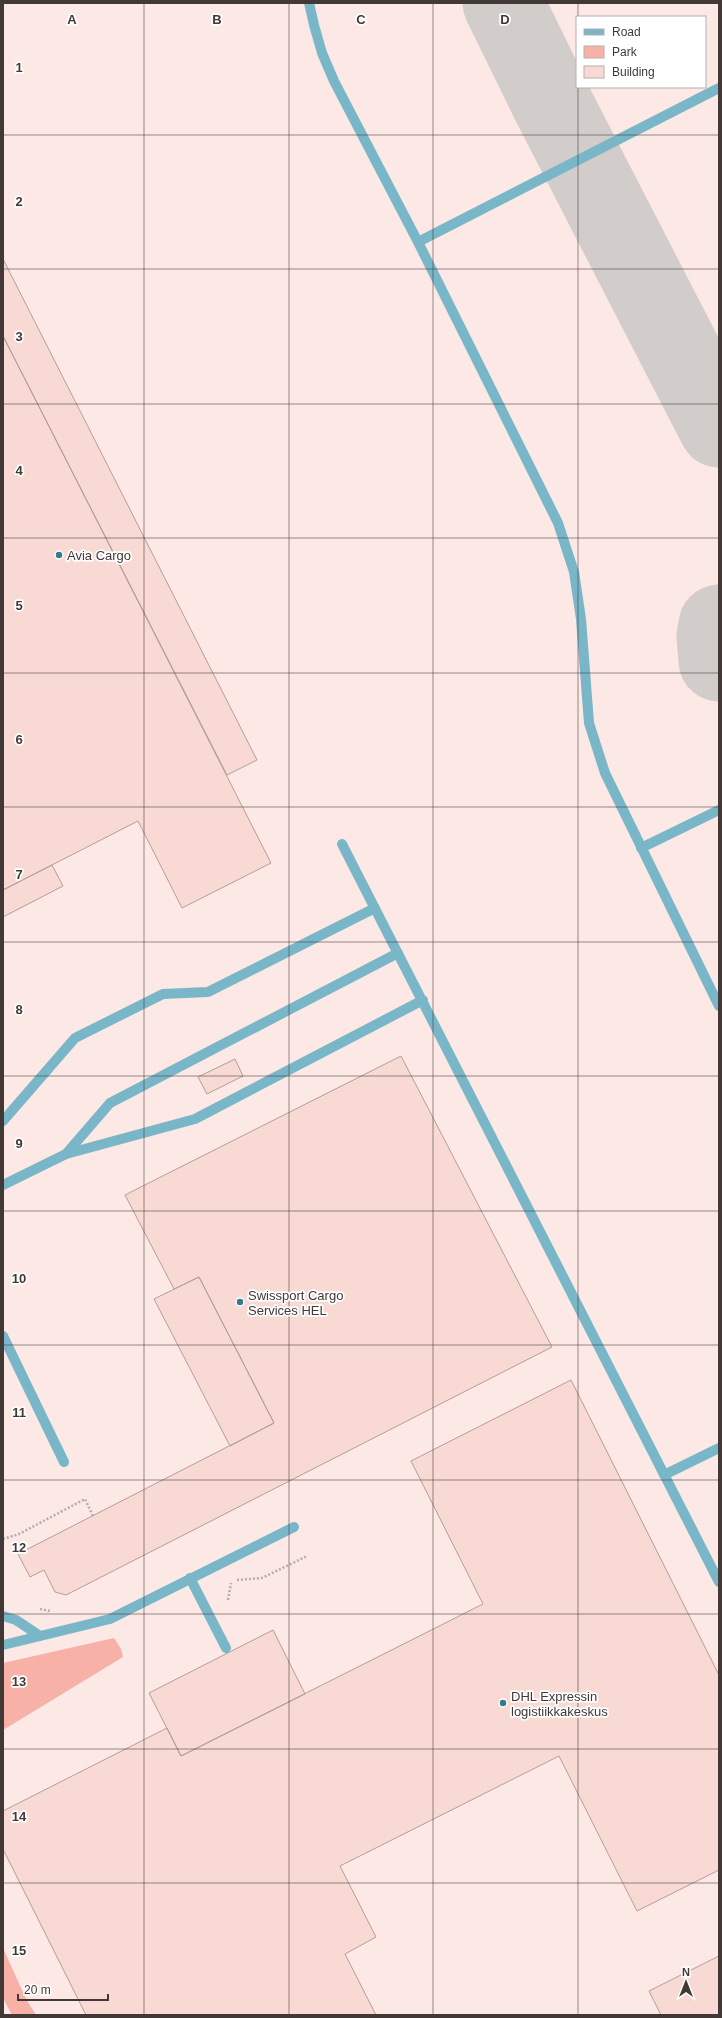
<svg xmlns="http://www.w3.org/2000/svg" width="722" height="2018" font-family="Arial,sans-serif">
<rect width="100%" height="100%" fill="#fcf7f6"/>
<!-- built -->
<path fill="#fce8e5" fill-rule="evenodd" d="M3 3H719V2015H3ZM577 17H705V87H577Z"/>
<!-- green -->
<path fill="#f7b1a6" d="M114 1638 121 1649 123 1657 3 1730V1663Z
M3 1948 26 1999 36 2015H12L3 1998Z"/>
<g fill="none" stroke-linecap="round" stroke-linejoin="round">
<!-- taxiway -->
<path stroke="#d2ccca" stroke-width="81" d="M503 3 553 105 719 427
M719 625 717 636 719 661"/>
</g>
<!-- building -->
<path fill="#f9d9d4" stroke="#b39e9a" d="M3 259 257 760 227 775 3 336Z
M3 336 271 863 182 908 138 821 3 890Z
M52 865 63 886 3 917V890Z
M401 1056 552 1347 66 1595 55 1592 44 1570 30 1577 18 1554 274 1423 199 1277 174 1289 125 1195Z
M235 1059 243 1076 207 1094 198 1077Z
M199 1277 274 1423 230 1446 154 1299Z
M571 1380 719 1675V1870L637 1911 559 1756 340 1866 376 1937 345 1954 376 2015H86L3 1849V1811L167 1728 181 1756 483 1604 411 1461Z
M273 1630 305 1694 181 1756 149 1693Z
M719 1956V2015H661L649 1991Z"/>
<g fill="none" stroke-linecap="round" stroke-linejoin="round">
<!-- path -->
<path stroke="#b3adab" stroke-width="2.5" stroke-dasharray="2 2" stroke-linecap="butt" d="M3 1539 19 1534 85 1499 93 1516
M237 1580 262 1578 307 1556
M228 1600 231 1583
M40 1609 50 1611
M3 2014V2015"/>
<!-- lane -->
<path stroke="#79b7c8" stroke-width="10" d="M309 3 314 25 322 53 334 81 418 242 558 523 574 572 581 619 589 723 605 773 719 1006
M418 242 719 88
M342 844 719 1582
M641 848 719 810
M3 1121 75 1038 163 994 208 992 375 908
M66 1154 110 1103 398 953
M66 1154 195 1119 423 1000
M3 1336 64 1462
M664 1475 719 1448
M190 1578 226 1648
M3 1616 16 1620 40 1636
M3 1645 110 1619 294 1527"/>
<!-- street -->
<path stroke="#79b7c8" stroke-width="10" d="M3 1185 66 1154"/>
</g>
<!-- grid -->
<path fill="none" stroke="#423937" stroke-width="1" stroke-opacity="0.55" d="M144 3V2015M289 3V2015M433 3V2015M578 3V17M578 87V2015M3 135H719M3 269H719M3 404H719M3 538H719M3 673H719M3 807H719M3 942H719M3 1076H719M3 1211H719M3 1345H719M3 1480H719M3 1614H719M3 1749H719M3 1883H719"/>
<!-- markers -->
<g fill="#387a8b" stroke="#fff" stroke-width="1.5">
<circle cx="59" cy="555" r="4"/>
<circle cx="240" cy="1302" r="4"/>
<circle cx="503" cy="1703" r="4"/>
</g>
<g text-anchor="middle" stroke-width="3.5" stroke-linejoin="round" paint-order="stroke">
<!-- poi labels -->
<g font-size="13" fill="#423937" stroke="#fff" text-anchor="start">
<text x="67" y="560">Avia Cargo</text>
<text x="248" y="1300">Swissport Cargo<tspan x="248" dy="15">Services HEL</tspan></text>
<text x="511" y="1701">DHL Expressin<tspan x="511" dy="15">logistiikkakeskus</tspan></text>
</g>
</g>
<g font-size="13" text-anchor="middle" font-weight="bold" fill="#423937" stroke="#fff" stroke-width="3.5" stroke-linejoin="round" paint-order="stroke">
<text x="72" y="24">A</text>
<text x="217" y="24">B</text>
<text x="361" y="24">C</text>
<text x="505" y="24">D</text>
<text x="19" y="72">1</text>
<text x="19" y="206">2</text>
<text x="19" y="341">3</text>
<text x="19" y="475">4</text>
<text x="19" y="610">5</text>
<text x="19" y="744">6</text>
<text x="19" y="879">7</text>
<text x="19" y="1014">8</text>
<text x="19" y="1148">9</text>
<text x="19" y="1283">10</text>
<text x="19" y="1417">11</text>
<text x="19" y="1552">12</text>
<text x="19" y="1686">13</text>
<text x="19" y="1821">14</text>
<text x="19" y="1955">15</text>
</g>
<!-- border -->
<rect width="722" height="2018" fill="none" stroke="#423937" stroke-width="8"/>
<!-- legend -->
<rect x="576" y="16" width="130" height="72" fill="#ffffff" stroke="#b3b0af"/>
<rect x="584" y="29" width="20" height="6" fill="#79b7c8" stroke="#b3b0af"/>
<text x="612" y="36" font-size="12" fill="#423937">Road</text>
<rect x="584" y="46" width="20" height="12" fill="#f7b1a6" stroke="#b3b0af"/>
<text x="612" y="56" font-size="12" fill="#423937">Park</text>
<rect x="584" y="66" width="20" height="12" fill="#f9d9d4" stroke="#b3b0af"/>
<text x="612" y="76" font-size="12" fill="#423937">Building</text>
<!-- north arrow -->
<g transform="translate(686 1982)" stroke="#ffffff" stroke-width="3" paint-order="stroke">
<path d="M0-3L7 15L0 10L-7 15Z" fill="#423937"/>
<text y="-6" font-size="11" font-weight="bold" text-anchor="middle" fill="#423937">N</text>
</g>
<!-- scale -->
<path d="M18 1994v6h90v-6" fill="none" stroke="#423937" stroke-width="2"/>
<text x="24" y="1994" font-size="12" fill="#423937" stroke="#ffffff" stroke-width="3" paint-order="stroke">20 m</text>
</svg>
